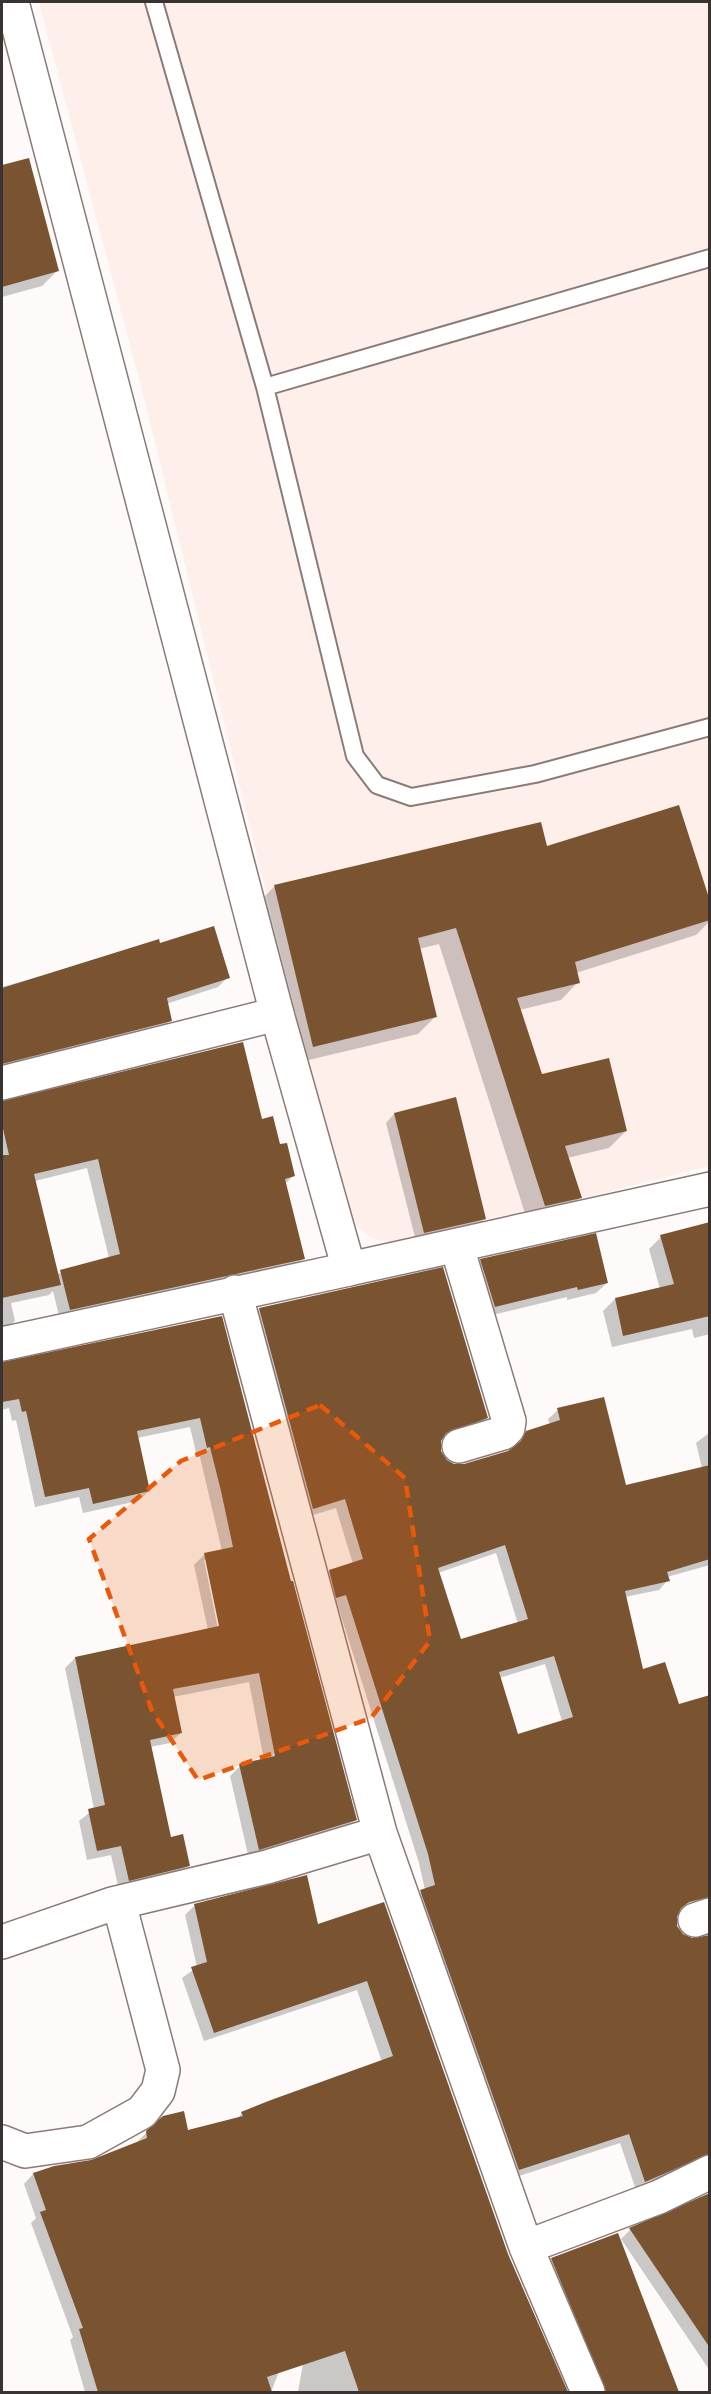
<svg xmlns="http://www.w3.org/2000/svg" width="711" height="2394" font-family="'PT Serif',serif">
<rect width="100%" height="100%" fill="#fdfaf9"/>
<!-- built -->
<path fill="#ffefeb" d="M39 2H709V1166L400 1245 371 1238 353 1223 308 1061 140 383Z"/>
<!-- shadow -->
<path fill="#0003" fill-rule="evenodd" d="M28 160 57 271 42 286 2 297V167Z
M546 848 710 906V921L696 935 576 973 578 982 561 1000 519 1010 541 1076 626 1131 609 1148 567 1158 580 1198 563 1215 528 1223 439 944 419 949 435 1017 418 1034 296 1063 257 904 274 887Z
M159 944 228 977 218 987 166 1004 170 1021 160 1031 2 1071V987Z
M2 1102 260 1121 279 1146 293 1176 285 1184 303 1259 293 1269 60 1320 53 1291 49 1295 11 1303 15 1321 2 1332ZM87 1168 109 1258 57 1274 35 1181Z
M394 1114 485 1219 476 1227 416 1241 386 1123Z
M710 1224V1334L694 1338 692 1329 612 1347 603 1311 615 1299 660 1289 649 1249 661 1237Z
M481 1260 607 1283 596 1293 567 1300V1297L484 1317 470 1271Z
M259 1309 487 1417 477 1427 440 1440 439 1451 446 1461 454 1466H464L509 1452 527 1433 550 1425 548 1419 558 1410 625 1487 702 1468 696 1443 710 1432V1465L706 1466 710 1481V1565L667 1577 668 1580 659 1590 625 1597 642 1670 678 1706 710 1696V1908L694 1906 676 1914V1927L681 1935 690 1940 710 1936V2165L636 2190 620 2143 510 2179 411 1900 425 1890 419 1863 337 1603 327 1606 320 1580 330 1571 353 1564 336 1508 303 1518 250 1318ZM496 1553 518 1624 460 1641 438 1573ZM545 1664 562 1721 517 1736 499 1678Z
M221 1317 290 1583 356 1820 345 1830 249 1859 230 1776 240 1766 264 1760 249 1682 173 1697 181 1733 170 1743 150 1747 170 1839 188 1866 178 1876 119 1890 111 1855 87 1860 79 1821 94 1809 65 1668 75 1658 208 1630 194 1565 204 1555 222 1551 200 1457H197L190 1427 137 1438 149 1491 138 1501 83 1513 79 1497 35 1507 16 1420 12 1421 9 1408 2 1410V1364ZM204 1560H207L222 1634H219Z
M383 1904 507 2254 566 2392H298L309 2329 297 2325 271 2392H85L70 2340 73 2337 31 2223 36 2218 24 2184 33 2174 91 2162 137 2142 147 2132H187L237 2119 242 2113 382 2062 357 1990 204 2041 182 1978 197 1967 185 1915 195 1905 316 1926Z
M710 2195V2371L621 2239 630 2230Z
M617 2234 677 2392H595L542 2269 552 2259Z"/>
<!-- building -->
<path fill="#7a5330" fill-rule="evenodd" d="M29 158 59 271 2 287V165Z
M679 805 710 901V920L575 962 580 983 517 998 542 1074 609 1058 627 1131 565 1146 582 1198 545 1206 456 928 418 938 437 1017 313 1047 274 885 541 822 547 846Z
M214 926 230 978 167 998 172 1021 2 1064V988L159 939 160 943Z
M243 1042 262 1119 273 1116 280 1144 287 1143 295 1176 285 1179 305 1259 70 1310 60 1270 120 1254 98 1159 34 1174 61 1285 2 1298V1155H9L2 1124V1101Z
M456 1097 486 1219 424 1233 394 1113Z
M710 1222V1316L623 1336 615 1298 674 1284 660 1235Z
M596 1233 608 1283 578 1290 577 1287 495 1307 480 1259Z
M443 1267 488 1418 446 1433 441 1441V1451L447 1460 454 1464H464L508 1451 521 1441 526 1431 560 1420 557 1408 604 1397 626 1485 710 1465V1559L667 1572 670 1581 625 1591 643 1669 665 1662 679 1704 710 1695V1897L689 1902 681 1908 677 1917V1926L683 1934 692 1938 710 1935V2154L645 2182 629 2134 519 2170 420 1890 435 1885 428 1854 346 1595 336 1598 329 1570 363 1559 345 1499 313 1509 259 1308ZM505 1545 528 1619 461 1639 438 1568ZM554 1656 573 1717 518 1734 499 1672Z
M222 1316 291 1581H293L357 1820 259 1850 239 1764 275 1756 259 1673 173 1689 182 1733 150 1740 171 1837 183 1834 190 1866 129 1881 121 1846 97 1851 88 1809 105 1805 75 1657 219 1626 204 1553 233 1547 221 1491 210 1447 207 1448 200 1418 137 1431 150 1491 93 1504 89 1488 45 1497 26 1411 22 1412 19 1399 2 1402V1362Z
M307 1875 318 1924 384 1902 508 2254 568 2392H359L345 2351 267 2377 272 2392H98L79 2329 83 2328 40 2212 46 2210 33 2173 54 2166 91 2160 147 2138 146 2131 163 2116 184 2111 188 2130 243 2116 241 2112 271 2100 393 2056 367 1981 214 2033 191 1967 207 1962 194 1904Z
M710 2193V2348L629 2228Z
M618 2233 679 2392H606L551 2258Z"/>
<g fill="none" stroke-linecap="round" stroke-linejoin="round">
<defs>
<path id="service" d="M154 2 265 387 710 258
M265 387 355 756 377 785 411 797 535 774 710 727"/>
<path id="minor" d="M2 1083 277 1014
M457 1247 509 1421 508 1428 503 1433 459 1446
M235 1292 380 1833 526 2247 588 2392
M2 1344 349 1269
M695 1920 710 1915
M2 1942 112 1904 267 1867 380 1833
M2 2142 25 2151 88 2142 142 2112 158 2091 163 2070 119 1903
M526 2247 659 2197 710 2172"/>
<path id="tertiary" d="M12 2 277 1014 349 1269 710 1189"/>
</defs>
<!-- service casing -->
<use href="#service" stroke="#8b7b77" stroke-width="20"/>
<!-- minor casing -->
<use href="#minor" stroke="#8b7b77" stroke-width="36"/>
<!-- tertiary casing -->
<use href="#tertiary" stroke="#8b7b77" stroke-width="36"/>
<!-- service -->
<use href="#service" stroke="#fff" stroke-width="16"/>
<!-- minor -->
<use href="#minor" stroke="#fff" stroke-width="33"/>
<!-- tertiary -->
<use href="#tertiary" stroke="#fff" stroke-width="33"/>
</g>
<!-- marked area -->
<path fill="#e8590c" fill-opacity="0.2" stroke="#e8590c" stroke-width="4.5" stroke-dasharray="12 8" stroke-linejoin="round" d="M320 1405 405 1478 430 1641 371 1718 198 1780 152 1711 89 1539 181 1461Z"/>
<!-- border -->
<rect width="711" height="2394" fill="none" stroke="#393331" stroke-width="6"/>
</svg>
